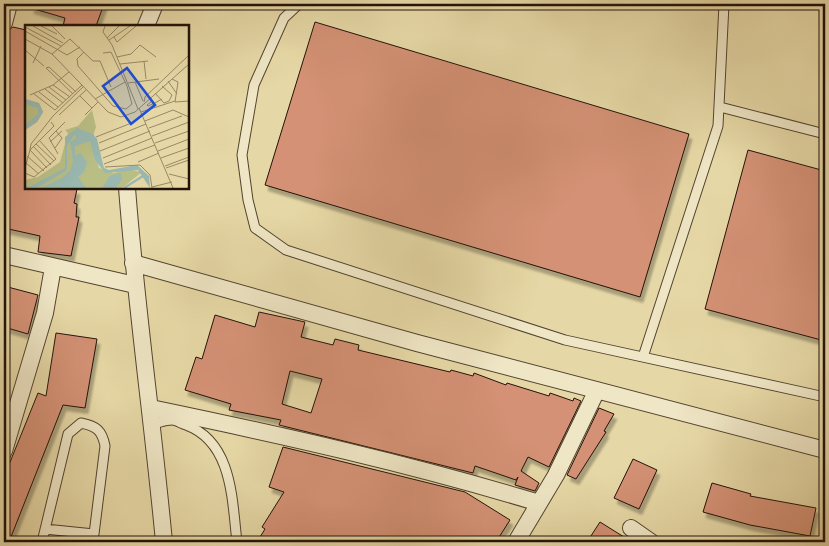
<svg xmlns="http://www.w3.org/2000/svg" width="829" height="546" font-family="'IM FELL Double Pica',serif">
<defs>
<filter id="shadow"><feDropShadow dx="3" dy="5.5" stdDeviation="1" flood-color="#0004"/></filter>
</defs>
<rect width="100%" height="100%" fill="#e6d8a6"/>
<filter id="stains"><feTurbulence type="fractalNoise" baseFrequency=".004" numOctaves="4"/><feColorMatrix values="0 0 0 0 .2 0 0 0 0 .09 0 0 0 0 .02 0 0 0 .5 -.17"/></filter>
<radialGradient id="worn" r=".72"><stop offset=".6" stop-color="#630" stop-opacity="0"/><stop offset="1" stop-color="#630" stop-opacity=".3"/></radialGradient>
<!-- building -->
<path fill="#d49175" stroke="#221208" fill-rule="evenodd" filter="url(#shadow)" d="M32 4H104L96 26H63L65 18 31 8Z
M315 22 689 134 640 297 265 185Z
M13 27 26 30V188L77 189 74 203 77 204 76 217H79L71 256 38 252 40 236 4 228V33Z
M748 150 825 171V341L705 309Z
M4 286 38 295 28 334 4 327Z
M259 312 305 322 301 337 333 345 335 339 359 345 358 350 450 372 451 370 473 376 474 373 506 385 507 383 549 396 550 393 573 401 574 398 581 401 549 467 528 457 521 471 539 483 535 491 515 485 518 477 516 480 475 466 473 473 279 425 281 420 229 410 231 404 185 390 196 357 202 359 215 315 255 327ZM290 371 322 379 311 413 282 404Z
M56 333 97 339 85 408 63 405 9 542H4V477L38 393 46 396Z
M599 408 614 414 604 431 606 432 576 479 567 475Z
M283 447 465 492 510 520 496 542H257L265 529 262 527 284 492 269 487Z
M633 459 657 470 639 509 614 498Z
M712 483 751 494 750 496 816 508 810 536 750 525 703 512Z
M600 522 632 542H587Z"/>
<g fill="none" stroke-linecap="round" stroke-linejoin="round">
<defs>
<path id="service" d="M299 4 284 18 254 85 242 155 248 200 255 228 286 250 565 340 825 397
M720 107 825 134
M643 357 718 126 724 4
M153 424C158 423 166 420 172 420 176 420 182 424 186 425 233 442 232 501 237 542
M42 542 68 434 81 423C96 426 102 430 105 446L94 534 45 529"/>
<path id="minor" d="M4 23 9 4
M146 26 155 4
M127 188C136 306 153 424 164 542
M4 255 135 285
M133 263 417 343 825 450
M151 408C281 435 411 464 539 503
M4 451 45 313 53 267
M631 528 651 542
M516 542 556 475 597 390"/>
</defs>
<!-- service casing -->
<use href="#service" stroke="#534430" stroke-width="11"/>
<!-- minor casing -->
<use href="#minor" stroke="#534430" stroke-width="18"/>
<!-- service -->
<use href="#service" stroke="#efe6c5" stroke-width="9"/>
<!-- minor -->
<use href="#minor" stroke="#efe6c5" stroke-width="16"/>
</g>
<!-- overview -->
<g transform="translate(25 25)">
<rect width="164" height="164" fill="#e6d8a6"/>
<path d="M0 74 14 78 18 87 12 97 0 105ZM67 85 71 102 66 117 74 143 89 148 101 144 117 147 97 163H0V155L13 152 35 137 43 108 40 105 53 101Z" fill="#b8be84"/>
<path d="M0 74 14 78 18 87 12 97 0 105V100L13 89V83L0 79ZM52 103 68 109 72 114 79 143 84 145 112 140 124 151 125 163 113 145 80 148 70 135 65 116 50 121V131L55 128 62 137 59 147 53 152 61 163H16L37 153 45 146 48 136 45 117 51 113 50 109 42 120V145L12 163H0V160L4 162 40 143V112ZM96 148 97 154 91 163H77L85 151Z" fill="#99b8b0"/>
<path fill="none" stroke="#99b8b0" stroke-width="2.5" d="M99 163 118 151"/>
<path fill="none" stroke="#988967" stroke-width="1" d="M8 1 38 18M16 1 32 9M27 1 40 14M80 1 78 7 87 20 113 84M0 2 36 21M0 6 42 30 55 22M89 12 92 17 111 1M82 13 94 1M0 14 27 29 83 87 96 92 110 87 164 39M84 15 105 1M0 25 19 41M59 27 52 34 53 41 88 81 101 84 107 79 102 61 86 27 78 28M27 29 45 14 68 36H75L86 62M92 32 106 29 115 20 131 32M119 36 121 54M8 38 16 21M95 39 123 36M147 54 153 57 150 77 164 76M143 56 152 69M110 57 118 76M103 58 134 54M28 60 45 72M24 62 41 75M20 64 38 78M14 67 33 82M130 68 139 78 144 76 147 70 137 61M9 69 30 85 57 60M48 69 21 43 24 42 51 67M5 70 28 60 44 47M55 71 67 83M70 74 100 57M119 77 120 72 164 30M128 79 127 76 122 80 123 81 128 79 137 74M114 83 148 163M116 87 150 76M34 90 61 65M60 90 73 77M120 96 148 85 164 92M124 103 157 91M127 111 164 97M71 112 109 97M25 117 37 106M74 118 121 99M130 118 164 106M11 119 29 136M8 121 26 140M30 123 37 113 31 106M75 126 125 106M133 126 164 114M33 129 24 113 40 97M2 131 19 146M78 133 127 113M136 133 164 123M113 137 134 128M1 138 14 149M79 139 130 120M140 141 164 132M80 142 115 140 125 150 127 163M0 143 5 125 29 101 26 97M22 143 5 125 6 119 28 91 58 62M141 143 164 135M0 148 9 152 31 134 14 115M144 149 164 154M127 162 147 157"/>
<path fill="#1d4ed8" fill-opacity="0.15" stroke="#1d4ed8" stroke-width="2.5" d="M102 43 130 80 106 99 78 61Z"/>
<rect width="164" height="164" fill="none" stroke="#221208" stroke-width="2.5"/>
</g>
<!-- margin -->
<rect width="829" height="546" fill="none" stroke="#e6d8a6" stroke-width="20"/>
<rect x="5" y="5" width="819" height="536" fill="none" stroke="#221208" stroke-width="2.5"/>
<rect x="10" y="10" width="809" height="526" fill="none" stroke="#221208"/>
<rect width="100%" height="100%" filter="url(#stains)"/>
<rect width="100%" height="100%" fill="url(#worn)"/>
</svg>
